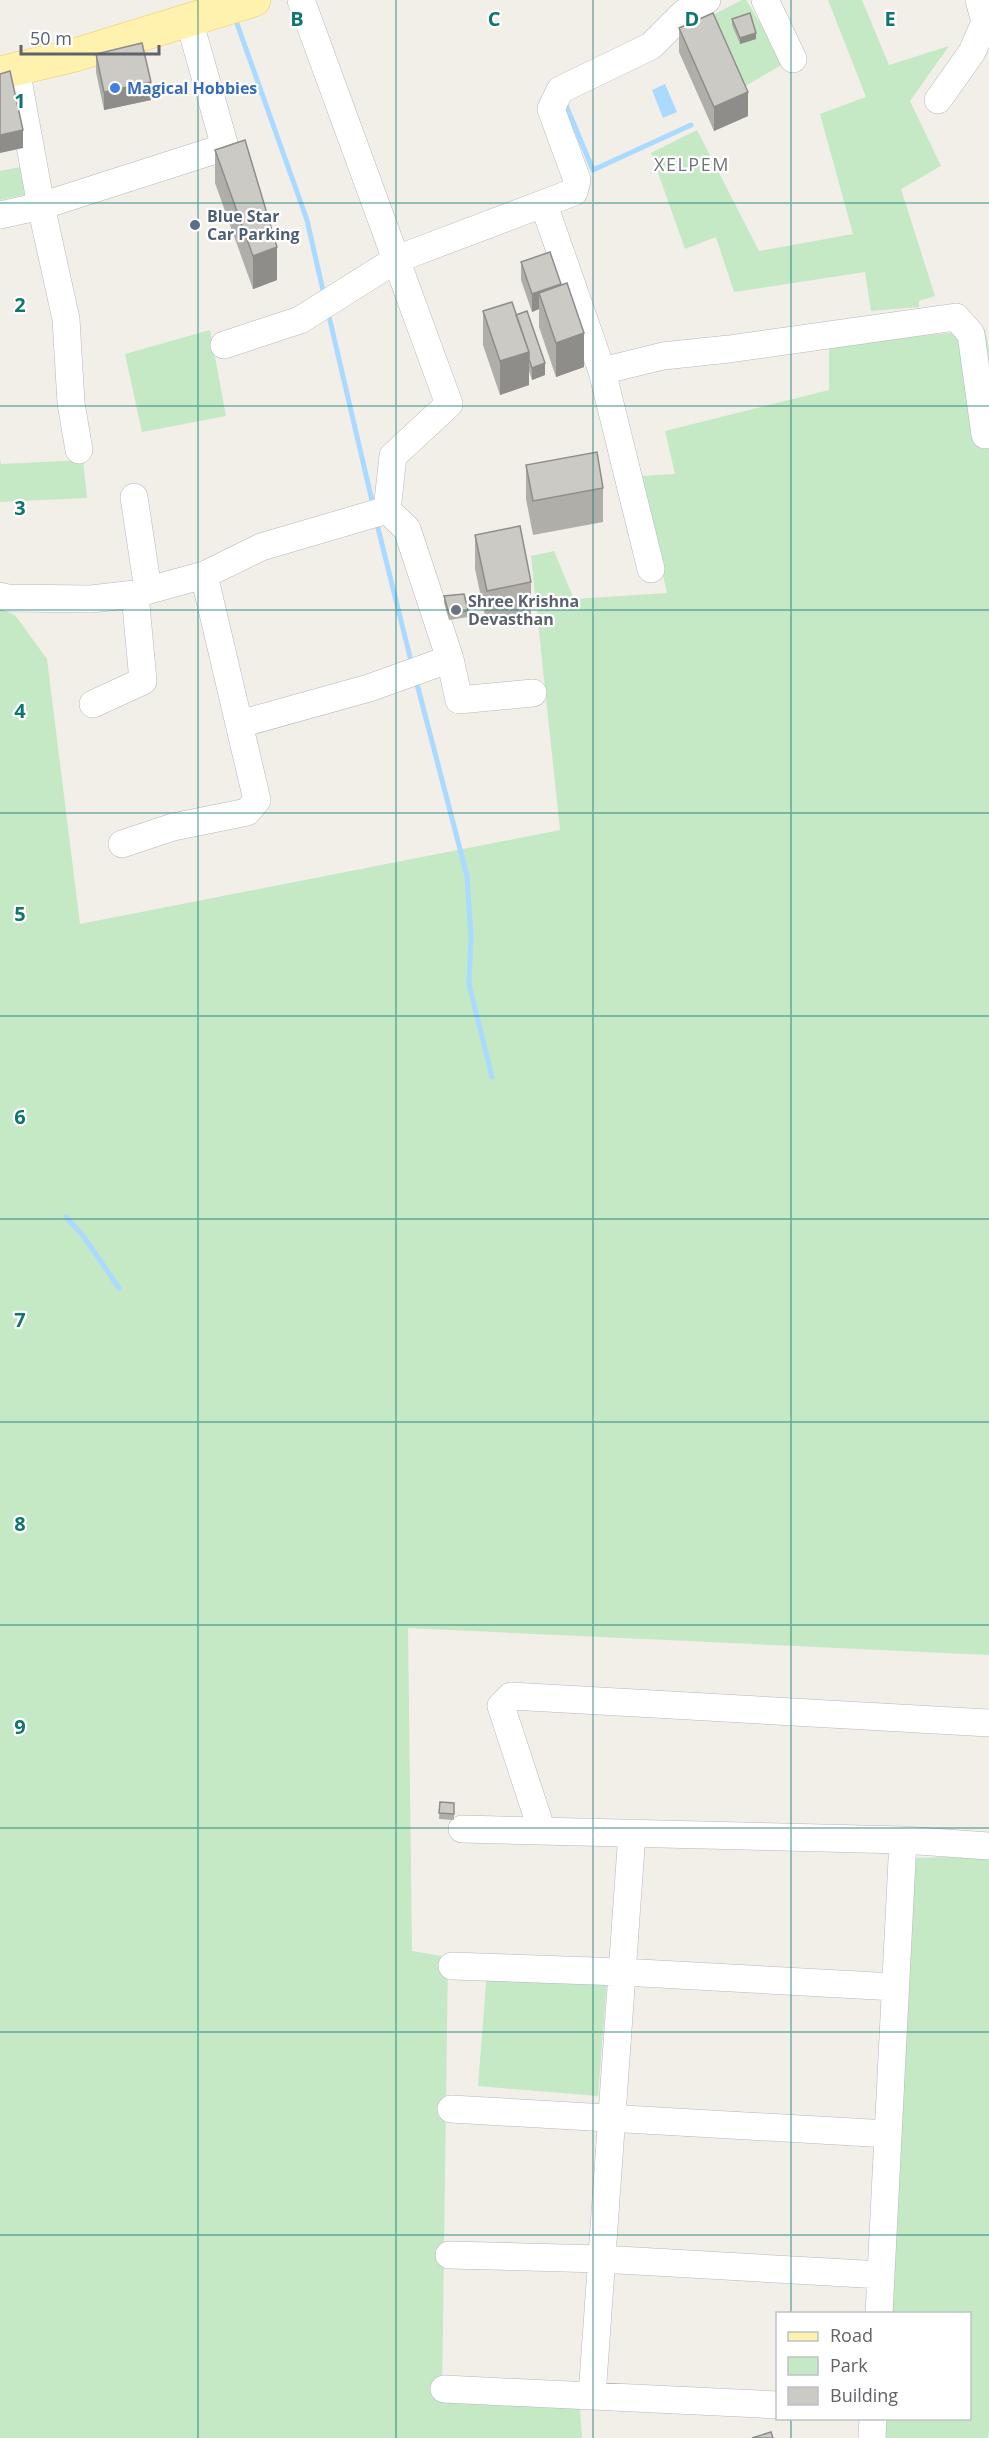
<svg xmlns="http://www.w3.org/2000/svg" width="989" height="2438" font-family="'Open Sans',sans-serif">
<rect width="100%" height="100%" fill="#f1efe8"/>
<!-- green -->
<path fill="#c5e8c5" d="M742 0H746L785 63 742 88 705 19Z
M828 0H862L889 65 949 46 910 101 941 166 901 189 935 296 919 301V307L871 311 865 272 734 292 716 237 685 249 651 153 697 130 759 251 853 234 820 114 866 97Z
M25 166 28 194 0 200V171Z
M985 329 989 348V1655L408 1628 412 1951 448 1957 442 2394 580 2408 582 2438H0V609L15 615 47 659 80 924 560 830 531 556 554 551 574 599 667 593 641 476 675 474 665 431 829 390V346Z
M210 330 226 416 142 432 125 354Z
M0 459 1 464 83 460 87 498 0 502Z
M989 1856V2432L988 2438H883V2419L970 2418V2314L888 2313 908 1868 916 1858Z
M487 1971 607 1981 598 2096 478 2086Z"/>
<!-- water -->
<path fill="#aadaff" d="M665 84 677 112 663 118 652 90Z"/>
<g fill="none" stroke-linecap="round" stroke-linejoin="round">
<!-- stream -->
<path stroke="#aadaff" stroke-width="5" d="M235 18 307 220 324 295
M565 103 593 170 691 125
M328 312 373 505
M376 520 412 665
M416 680 467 876 471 937 469 984 492 1077
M66 1217 84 1237 119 1288"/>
<defs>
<path id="minor" d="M765 0 793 59
M16 69 41 206 66 319 71 403 79 450
M938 100 972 52 985 22 979 0
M544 205 602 371 651 569
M0 215 41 206 225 147 189 20
M224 345 300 320 397 259 574 192 577 180 551 109 560 90 651 46 684 13 707 0
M602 371 663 356 729 349 956 317 971 334 985 435
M134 497 148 590
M387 510 407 529 450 659 459 700 533 693
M0 596 8 598 91 599 135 594 204 575 261 547 387 510 393 456 449 404 301 0
M93 704 143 681 135 594
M240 724 369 688 450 659
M122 844 173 827 247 812 257 800 204 575
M462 1829 903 1840 989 1846
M542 1831 501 1706 511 1696 989 1723
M452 1966 622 1972 895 1987
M451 2109 888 2134
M449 2255 601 2259 881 2275
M879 2314 903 1840
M444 2389 778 2405
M592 2396 632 1833
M872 2438 873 2418"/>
<path id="major" d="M0 73 75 55 254 0"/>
</defs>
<!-- minor casing -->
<use href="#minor" stroke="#b5b8bc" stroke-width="28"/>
<!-- major casing -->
<use href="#major" stroke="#f2c960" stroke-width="34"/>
<!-- minor -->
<use href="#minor" stroke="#fff" stroke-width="27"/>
<!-- major -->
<use href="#major" stroke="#fff2af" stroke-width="33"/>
</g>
<!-- wall -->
<path fill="#afaea9" d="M732 19 756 39 740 44 732 25Z
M679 28 748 116 714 131 679 52Z
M96 54 151 100 104 110 96 72Z
M215 150 277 280 253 289 215 183Z
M521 262 561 285 584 367 556 377 539 327V309L532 312 521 280Z
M483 311 516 315 545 375 532 380 529 371V385L500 395 483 345Z
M526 465 603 488V522L533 535 526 499Z
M475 535 531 582V616L487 625 475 569Z
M444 596 468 611V617L449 620 444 603Z
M440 1802 454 1803V1820L439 1819Z"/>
<!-- shaded-wall -->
<path fill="#8f8d8a" d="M756 33V39L740 44V38Z
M151 82V100L104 110V92Z
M748 92V116L714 131V107Z
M23 130V148L0 153V135Z
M277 247V280L253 289V256Z
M561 284V301L539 293V309L532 312V294Z
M584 333V367L556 377V343Z
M529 352V385L500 395V361Z
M545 363V375L532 380V368Z"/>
<!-- building -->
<path fill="#cccac5" stroke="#8f8d8a" stroke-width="1.5" d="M713 13 748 92 714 107 679 28Z
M750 13 756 33 740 38 732 19Z
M142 43 151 82 104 92 96 54Z
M10 71 23 130 0 135V74Z
M245 140 277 247 253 256 215 150Z
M550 252 561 284 532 294 521 262Z
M567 283 584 333 556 343 539 293Z
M512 302 529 352 500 361 483 311Z
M527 311 545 363 532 368 529 359V352L516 315Z
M597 452 603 488 533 501 526 465Z
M520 526 531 582 487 591 475 535Z
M464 594 468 611 449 614 444 596Z
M440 1802 454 1803V1814L439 1813Z
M771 2432 773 2438H752Z"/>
<!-- grid -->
<path fill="none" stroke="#0f766e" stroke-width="1.5" stroke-opacity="0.55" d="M198 0V2438M396 0V2438M593 0V2438M791 0V2314M0 203H989M0 406H989M0 610H989M0 813H989M0 1016H989M0 1219H989M0 1422H989M0 1625H989M0 1828H989M0 2032H989M0 2235H989M791 2418V2438"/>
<!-- markers -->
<circle fill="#3f7fe0" stroke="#fff" stroke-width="2" cx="115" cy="88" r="6"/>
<circle fill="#5c6f8a" stroke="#fff" stroke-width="2" cx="195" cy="225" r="6"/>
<circle fill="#6b7280" stroke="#fff" stroke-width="2" cx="456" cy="610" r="6"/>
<g text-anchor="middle" stroke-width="4.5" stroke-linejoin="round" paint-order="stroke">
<!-- shop labels -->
<g font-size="16" font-weight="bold" fill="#366cbe" stroke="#fff" text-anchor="start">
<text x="127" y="94">Magical Hobbies</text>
</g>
<!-- service labels -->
<g font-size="16" font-weight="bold" fill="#4e5e75" stroke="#fff" text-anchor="start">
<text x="207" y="222">Blue Star<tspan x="207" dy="18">Car Parking</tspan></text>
</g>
<!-- worship labels -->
<g font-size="16" font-weight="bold" fill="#5b616d" stroke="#fff" text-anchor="start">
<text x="468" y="607">Shree Krishna<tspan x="468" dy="18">Devasthan</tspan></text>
</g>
<!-- neighbourhood labels -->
<g font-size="18" letter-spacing="1.5" fill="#70757a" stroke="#fff">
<text x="692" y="171">XELPEM</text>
</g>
</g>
<g font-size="20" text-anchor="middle" font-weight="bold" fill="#0f766e" stroke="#fff" stroke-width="4.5" stroke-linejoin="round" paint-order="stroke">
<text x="297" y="26">B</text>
<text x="494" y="26">C</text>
<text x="692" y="26">D</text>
<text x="890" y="26">E</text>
<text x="20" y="108">1</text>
<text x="20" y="312">2</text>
<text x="20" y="515">3</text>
<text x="20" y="718">4</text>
<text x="20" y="921">5</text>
<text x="20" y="1124">6</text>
<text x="20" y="1327">7</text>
<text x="20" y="1531">8</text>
<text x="20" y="1734">9</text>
</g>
<!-- legend -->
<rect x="776" y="2312" width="195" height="108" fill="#ffffff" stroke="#bfc1c3" stroke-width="1.5"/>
<rect x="788" y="2332" width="30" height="9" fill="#fff2af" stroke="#bfc1c3" stroke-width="1.5"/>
<text x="830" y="2342" font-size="18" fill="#5f6368">Road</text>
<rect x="788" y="2357" width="30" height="18" fill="#c5e8c5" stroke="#bfc1c3" stroke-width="1.5"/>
<text x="830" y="2372" font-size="18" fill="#5f6368">Park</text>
<rect x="788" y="2387" width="30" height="18" fill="#cccac5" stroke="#bfc1c3" stroke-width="1.5"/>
<text x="830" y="2402" font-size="18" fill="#5f6368">Building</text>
<!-- scale -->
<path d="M21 45v9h138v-9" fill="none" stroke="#5f6368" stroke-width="3"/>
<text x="30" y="45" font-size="18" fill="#5f6368" stroke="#ffffff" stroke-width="4.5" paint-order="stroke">50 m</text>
</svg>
